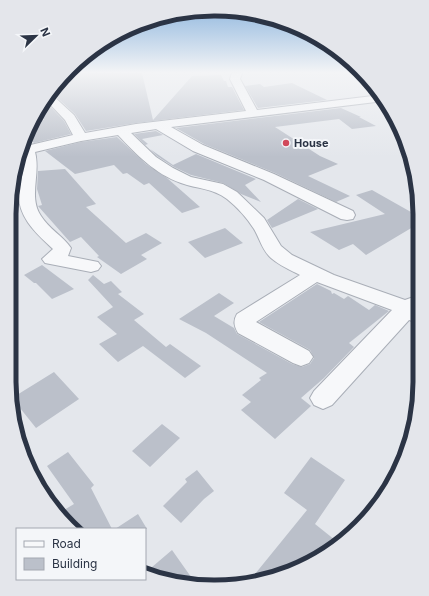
<svg xmlns="http://www.w3.org/2000/svg" width="429" height="596" font-family="Inter,sans-serif">
<rect width="100%" height="100%" fill="#e4e7ec"/>
<!-- building -->
<path fill="#bbc0ca" d="M77 73H142L153 120 192 76 221 75 224 81H226L228 87H232L244 110 136 123 86 131 75 114 51 92 65 77H72Z
M292 83 327 100 258 108 245 86 260 84 264 87Z
M44 100 64 121 71 134 34 143 27 137 34 121 44 120 39 111Z
M341 108 361 117H359L376 126 352 129 339 119 275 127 320 156 338 164 308 176 350 196 336 202 275 173 204 144 176 128Z
M156 131 163 135 142 139 148 144 145 145 134 134Z
M117 137 146 164 167 178 200 207 182 213 149 183 144 185 127 173 123 174 114 165 75 174 45 151 81 142Z
M150 149 173 165 196 154 256 179 245 185 261 202 241 194 223 183 191 175 174 167 157 156Z
M65 169 96 204 86 207 126 243 146 233 162 243 141 255 147 259 121 274 97 257 99 256 81 237 70 242 38 206 42 205 37 189 38 171Z
M372 190 418 216V224L366 255 353 244 339 250 310 232 385 214 356 195Z
M298 199 318 209 272 228 267 220Z
M225 228 243 243 205 258 188 242Z
M42 265 74 289 52 299 36 283H34L24 275Z
M93 275 104 284 111 281 122 292 118 294 144 314 134 320 166 347 170 344 201 366 185 378 143 346 118 362 99 344 117 334 97 317 113 307 88 280Z
M317 284 331 291 332 294 334 293 344 299 348 296 369 310 375 305 389 311 349 343 354 347 324 378 301 398 311 406 275 439 241 410 251 402 242 395 261 380 259 378 267 373 206 333 179 319 219 293 234 303 214 316 234 328 237 334 292 364 302 367 310 364 314 358 310 350 259 322Z
M54 372 79 399 36 428 12 398Z
M162 424 180 438 150 467 132 451Z
M68 452 94 485 91 488 112 529H73L59 513 74 504 47 466Z
M311 457 345 480 315 524 340 544 293 571 247 584 307 510 284 493Z
M197 470 214 491 204 499 181 523 163 506 187 482 185 479Z
M138 514 147 529H115Z
M172 550 196 584 175 583 145 573Z"/>
<g fill="none" stroke-linecap="round" stroke-linejoin="round">
<defs>
<path id="minor" d="M69 73H76L71 76H66Z
M232 73H242L240 79 257 110 381 95 384 101 171 127 203 145 274 174 353 211 355 215 353 219 347 220 341 219 264 180 193 151 156 129 131 133 156 157 173 168 191 177 223 184 237 192 264 218 281 246 292 255 334 275 405 300 419 295V323L409 320 332 405 323 409 314 405 310 398 314 391 392 310 317 282 256 322 309 351 313 357 309 363 301 366 293 363 238 333C234 326 233 321 237 314L300 275C290 270 279 265 271 258 262 250 260 239 254 229 247 218 237 207 227 199 213 188 197 189 181 183 155 174 136 154 118 135L81 141 35 152C41 174 28 197 41 216 49 229 63 236 71 248L68 256 98 262 101 266 98 270 91 272 45 263 42 259 53 249C37 234 17 217 19 192 21 179 25 169 22 155L19 156 22 147 73 135 65 120 45 99 50 93 74 115 85 133 136 124 246 111 230 79Z"/>
</defs>
<!-- minor casing -->
<use href="#minor" stroke="#a9aeb7" stroke-width="2"/>
<!-- minor -->
<use href="#minor" fill="#f7f8fa" fill-rule="evenodd"/>
</g>
<!-- sky -->
<linearGradient id="sky" x2="0" y2="1"><stop stop-color="#8bb4dd"/><stop offset="0.46" stop-color="#f3f4f6"/><stop offset="1" stop-color="#f3f4f6" stop-opacity="0"/></linearGradient>
<rect width="429" height="157" fill="url(#sky)"/>
<!-- markers -->
<circle fill="#d1495b" stroke="#f4f6f9" stroke-width="1.5" cx="286" cy="143" r="4"/>
<g text-anchor="middle" stroke-width="4" stroke-linejoin="round" paint-order="stroke">
<!-- far-poi labels -->
<g font-size="11" font-weight="bold" fill="#2b3445" stroke="#f4f6f9" text-anchor="start">
<text x="294" y="147">House</text>
</g>
</g>
<!-- crop -->
<path d="M0 0H429V596H0ZM214 16H215A198 198 0 0 1 413 214V382A198 198 0 0 1 215 580H214A198 198 0 0 1 16 382V214A198 198 0 0 1 214 16Z" fill="#e4e6eb" fill-rule="evenodd"/>
<path fill="none" stroke="#2b3445" stroke-width="5" d="M214 16H215A198 198 0 0 1 413 214V382A198 198 0 0 1 215 580H214A198 198 0 0 1 16 382V214A198 198 0 0 1 214 16Z"/>
<!-- legend -->
<rect x="16" y="528" width="130" height="52" fill="#f4f6f9" stroke="#a4a8b1"/>
<rect x="24" y="541" width="20" height="6" fill="#f7f8fa" stroke="#a4a8b1"/>
<text x="52" y="548" font-size="12" fill="#2b3445">Road</text>
<rect x="24" y="558" width="20" height="12" fill="#bbc0ca" stroke="#a4a8b1"/>
<text x="52" y="568" font-size="12" fill="#2b3445">Building</text>
<!-- north arrow -->
<g transform="translate(36 36) rotate(67)" stroke="#f4f6f9" stroke-width="3" paint-order="stroke">
<path d="M0-3L7 15L0 10L-7 15Z" fill="#2b3445"/>
<text y="-6" font-size="11" font-weight="bold" text-anchor="middle" fill="#2b3445">N</text>
</g>
</svg>
